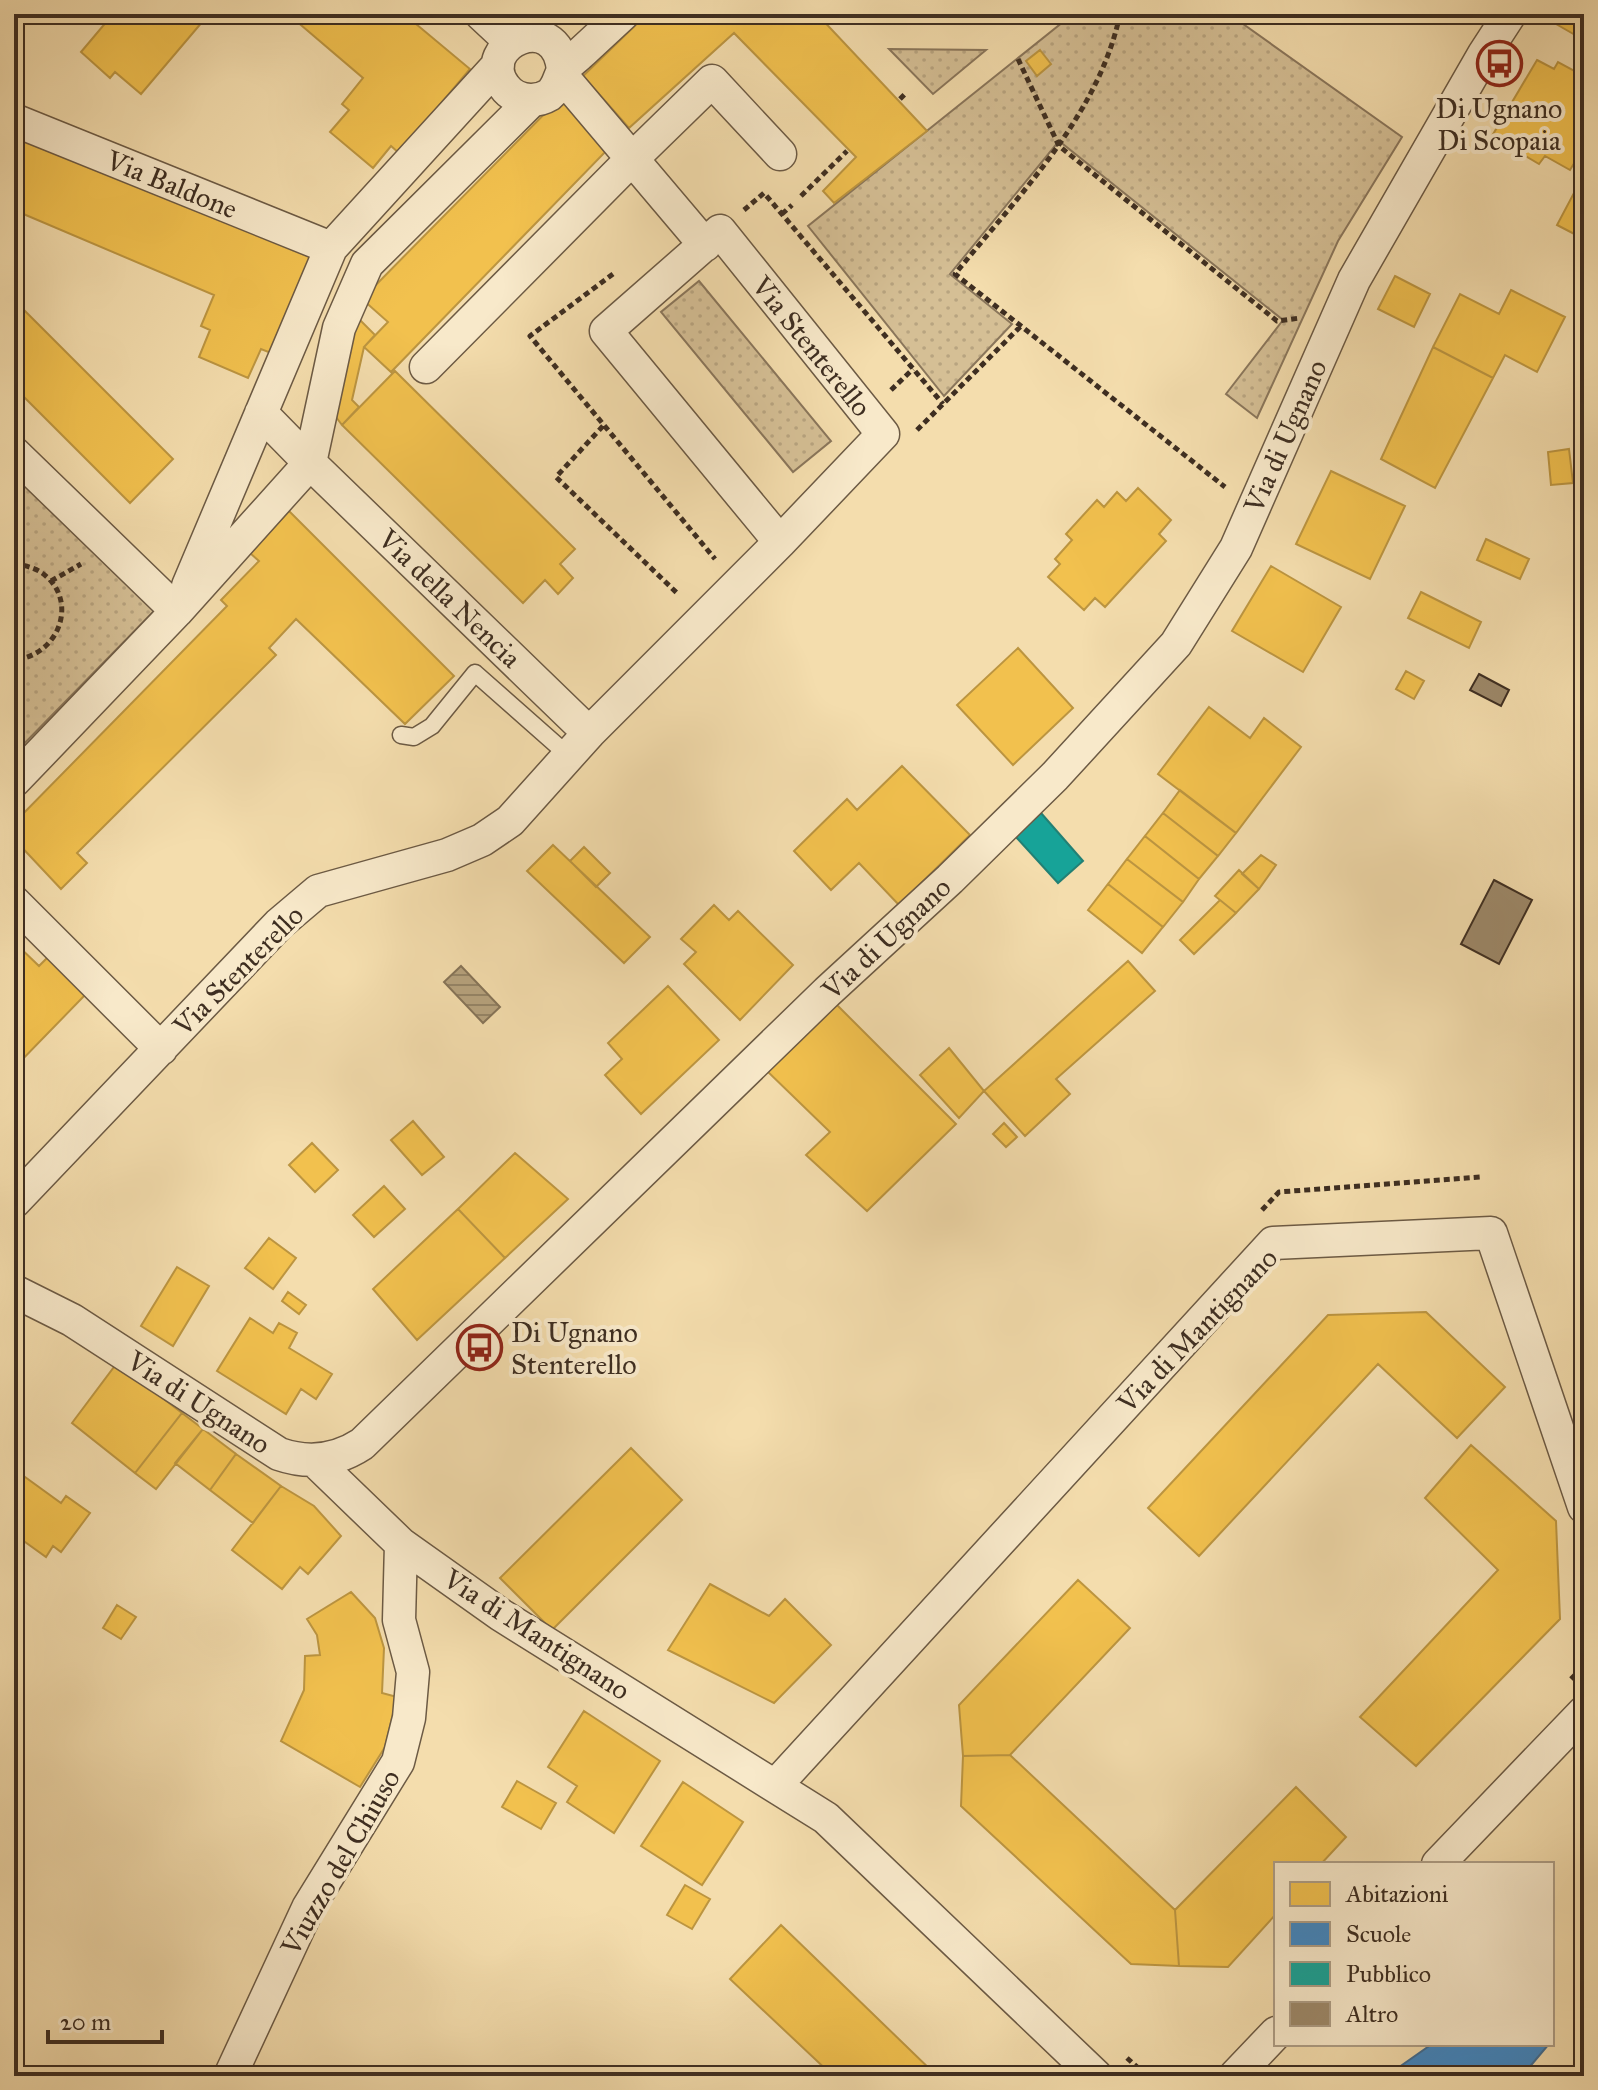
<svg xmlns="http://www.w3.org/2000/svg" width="1598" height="2090" font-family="'IM FELL Great Primer',serif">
<defs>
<pattern id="green-dots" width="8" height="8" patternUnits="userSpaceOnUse" patternTransform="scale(2)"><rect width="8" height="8" fill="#d5bf95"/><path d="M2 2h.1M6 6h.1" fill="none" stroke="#b8a480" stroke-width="1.8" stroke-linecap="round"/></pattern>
<pattern id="water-rules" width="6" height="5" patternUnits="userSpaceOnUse" patternTransform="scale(2)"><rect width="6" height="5" fill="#b6a27d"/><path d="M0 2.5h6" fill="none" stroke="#958466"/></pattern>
</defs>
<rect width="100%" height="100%" fill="#f4ddad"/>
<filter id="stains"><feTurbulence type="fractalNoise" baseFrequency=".0025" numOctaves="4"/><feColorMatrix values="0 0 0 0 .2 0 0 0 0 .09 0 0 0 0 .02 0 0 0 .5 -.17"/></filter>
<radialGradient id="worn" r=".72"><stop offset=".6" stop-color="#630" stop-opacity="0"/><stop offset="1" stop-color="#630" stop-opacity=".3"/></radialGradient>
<!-- green -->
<path fill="url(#green-dots)" stroke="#8a765b" stroke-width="2" d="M1073 14H1229L1402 137 1338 241 1257 418 1226 394 1283 320 1059 141 950 274 1012 324 944 396 808 226Z
M889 49 986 50 933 94Z
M699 281 831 441 793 472 661 312Z
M14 473 156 609 14 754Z"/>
<!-- water -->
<path fill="url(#water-rules)" stroke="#867458" stroke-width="2" d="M461 966 500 1007 483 1023 444 982Z"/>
<!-- homes -->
<path fill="#f2c14e" stroke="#bc9540" stroke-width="2" d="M113 14H209L141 94 115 72 110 78 81 52Z
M288 14H404L470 69 399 153 391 146 373 168 330 132 349 110 342 104 363 78Z
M647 14H817L927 131 834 203 823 191 856 157 734 33 629 128 583 76Z
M1562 14H1584V40L1556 24Z
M1040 50 1051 64 1037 76 1026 61Z
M1537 60 1554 69 1558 62 1584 76V118L1576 133 1584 137V147L1570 170 1545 156 1539 164 1492 136Z
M566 92 610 147 391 372 364 347 388 322 362 299Z
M14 127 313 254 271 353 261 349 248 378 199 357 210 330 201 326 214 295 14 210Z
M1575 191 1584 196V239L1557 225Z
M1395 276 1430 294 1414 327 1378 309Z
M1511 290 1565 317 1537 372 1505 355 1493 378 1433 347 1460 294 1499 314Z
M14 300 173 459 130 503 14 387Z
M353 313 375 335 364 347 352 400 359 407 342 425 333 413Z
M1433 347 1493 378 1435 488 1381 459Z
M395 371 575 549 560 564 573 578 558 594 545 580 523 603 342 425Z
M1569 449 1573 483 1551 485 1548 452Z
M1331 471 1405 506 1370 579 1296 544Z
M1138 488 1171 520 1159 534 1166 541 1105 607 1095 598 1084 610 1048 577 1060 564 1055 559 1072 540 1066 534 1097 500 1104 507 1117 492 1126 501Z
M289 511 454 676 405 724 296 619 269 648 276 655 77 853 87 863 61 889 14 839V823L227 606 221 600 259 561 250 553Z
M1486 539 1529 559 1520 579 1477 560Z
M1271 566 1341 607 1303 672 1232 631Z
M1421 592 1481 622 1469 648 1408 618Z
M1018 648 1073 708 1013 765 957 705Z
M1406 671 1424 681 1414 699 1396 689Z
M1209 707 1250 738 1264 718 1301 747 1236 833 1158 774Z
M902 766 970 835 899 905 859 863 831 890 794 851 847 799 857 810Z
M1180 790 1236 833 1218 856 1163 813Z
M1163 813 1218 856 1199 879 1145 836Z
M1145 836 1199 879 1183 902 1127 859Z
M553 845 650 937 624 963 527 871Z
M584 847 610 873 596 887 570 861Z
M1261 855 1276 865 1259 889 1242 874Z
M1127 859 1183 902 1163 927 1108 884Z
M1239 870 1259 889 1236 913 1215 896Z
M1108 884 1163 927 1142 953 1088 910Z
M1220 900 1236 913 1194 954 1180 940Z
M714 905 729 920 738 911 793 965 740 1020 684 964 696 952 681 939Z
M14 942 39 966 48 957 86 994 14 1068Z
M1128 961 1155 991 1056 1079 1070 1094 1025 1136 984 1091Z
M668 986 719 1040 641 1114 605 1075 622 1059 608 1043Z
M834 1002 956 1124 867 1211 806 1155 830 1132 765 1069Z
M949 1048 984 1091 959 1118 920 1075Z
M413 1121 444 1157 422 1175 391 1140Z
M1004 1123 1017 1137 1006 1147 993 1134Z
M312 1143 338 1170 315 1192 289 1165Z
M515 1153 568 1199 505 1258 458 1209Z
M384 1186 405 1209 374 1237 353 1215Z
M458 1209 505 1258 417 1340 373 1289Z
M269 1238 296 1258 273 1289 245 1268Z
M177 1267 209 1286 173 1346 141 1326Z
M288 1292 306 1305 299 1314 282 1301Z
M1426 1312 1505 1387 1457 1438 1378 1364 1199 1556 1148 1508 1328 1315Z
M250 1318 273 1333 279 1323 297 1333 289 1348 332 1374 316 1399 301 1389 286 1414 217 1371Z
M117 1363 182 1413 135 1473 72 1423Z
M182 1413 203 1429 156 1489 135 1473Z
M203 1429 236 1454 210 1490 175 1463Z
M1471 1445 1556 1521 1560 1619 1416 1766 1360 1717 1498 1570 1425 1498Z
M631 1448 682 1500 552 1630 500 1578Z
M236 1454 281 1486 253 1523 210 1490Z
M14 1469 61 1503 66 1496 90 1513 61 1552 53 1546 46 1557 14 1534Z
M281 1486 314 1506 341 1536 308 1574 300 1567 282 1589 232 1550Z
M1078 1580 1130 1628 1010 1755 963 1756 959 1705Z
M710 1584 769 1616 785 1599 831 1645 774 1703 668 1650Z
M351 1592 375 1618 384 1648 382 1693 397 1697 385 1747 360 1787 281 1741 304 1690 305 1656 320 1655 317 1635 307 1619Z
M117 1605 136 1617 121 1639 103 1628Z
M584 1711 660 1761 614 1833 567 1802 577 1786 548 1767Z
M1010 1755 1175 1910 1179 1966 1131 1964 961 1806 963 1756Z
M517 1781 556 1803 541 1829 502 1807Z
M683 1782 743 1822 702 1885 641 1846Z
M1296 1787 1346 1837 1321 1864H1276V1914L1228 1967 1179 1966 1175 1910Z
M685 1885 710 1899 692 1929 667 1915Z
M781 1925 937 2076H833L730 1979Z"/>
<!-- schools -->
<path fill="#3f88c5" stroke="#3f6d94" stroke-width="2" d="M1432 2044H1549L1522 2076H1399L1395 2070Z"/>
<!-- public -->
<path fill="#17a398" stroke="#238074" stroke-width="2" d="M1041 813 1083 861 1058 883 1015 836Z"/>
<!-- building -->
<path fill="#9d896a" stroke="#3e2e21" stroke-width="2" d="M1479 674 1509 690 1501 706 1470 690Z
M1494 880 1532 900 1499 964 1461 944Z"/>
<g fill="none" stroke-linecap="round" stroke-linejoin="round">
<defs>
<path id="lane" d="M401 735 414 737 432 726 475 673 569 756"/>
<path id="street" d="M481 14 511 42
M563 70C557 6 474 44 504 86 510 95 521 100 531 100 537 100 544 98 549 95 559 87 558 78 564 69 568 63 577 57 582 52 596 39 609 27 623 14
M562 76 705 245
M14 120 331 248
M426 367 632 159 712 81 780 154
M261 413 310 463 589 733
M14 453 177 611
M188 586 331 248 498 65
M14 781 177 611 310 463 339 328 367 264 532 100
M14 902 161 1049
M14 1202 279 924 318 891 447 855 482 840 510 821 589 733 780 542 883 434 720 231 606 331 780 542
M14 1291 72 1320 279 1454C308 1464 336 1461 362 1444L827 992 950 879 1055 776 1176 644 1236 548 1354 280 1484 54 1510 14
M315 1461 401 1544 501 1615 826 1818 1096 2076
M776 1785 1273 1243 1491 1233 1584 1507
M1438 1864 1584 1712
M230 2076 308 1908 398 1762 409 1718 413 1672 399 1620 401 1544
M1235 2076 1276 2033"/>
</defs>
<!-- lane casing -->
<use href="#lane" stroke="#6c5a44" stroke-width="19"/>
<!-- street casing -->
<use href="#street" stroke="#6c5a44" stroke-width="35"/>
<!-- path -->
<path stroke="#3e2e21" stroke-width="5" stroke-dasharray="6 4" stroke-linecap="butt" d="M1120 14C1099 115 1018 196 955 274L1225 487
M1018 59 1059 146 1277 321 1300 318
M900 99 905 94
M801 196 847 151
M744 210 764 193 943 404
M782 214 792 205
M613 274 530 336 715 559
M891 390 913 369
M603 426 556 477 678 594
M917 430 1021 326
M14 563C22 565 32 567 39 571 80 596 62 655 14 660
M51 581 81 564
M1262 1210 1279 1192 1480 1177
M18 1237 15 1246 19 1259
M1571 1679 1584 1666
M1127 2058 1147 2076"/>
<!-- lane -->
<use href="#lane" stroke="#f8e9ca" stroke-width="16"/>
<!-- street -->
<use href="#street" stroke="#f8e9ca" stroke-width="32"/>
</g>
<!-- icons -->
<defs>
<symbol id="bus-ring" viewBox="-11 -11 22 22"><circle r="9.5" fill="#f8e9ca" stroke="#8f2418" stroke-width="1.5"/><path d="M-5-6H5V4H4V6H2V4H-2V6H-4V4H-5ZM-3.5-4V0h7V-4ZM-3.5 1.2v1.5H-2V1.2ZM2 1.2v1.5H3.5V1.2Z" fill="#8f2418"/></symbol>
</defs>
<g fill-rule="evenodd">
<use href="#bus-ring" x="1474" y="38" width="51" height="51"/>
<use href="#bus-ring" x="454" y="1322" width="51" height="51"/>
</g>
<g text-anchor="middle" stroke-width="8" stroke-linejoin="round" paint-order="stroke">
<!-- poi labels -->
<g font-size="28" fill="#3e2e21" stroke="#f8e9ca">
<text x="1499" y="118">Di Ugnano<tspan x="1499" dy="32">Di Scopaia</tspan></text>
<text x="511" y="1342" text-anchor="start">Di Ugnano<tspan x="511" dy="32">Stenterello</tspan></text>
</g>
<!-- street labels -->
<g font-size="28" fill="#3e2e21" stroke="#f8e9ca">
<text transform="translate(172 184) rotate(22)" y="10">Via Baldone</text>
<text transform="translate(812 346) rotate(51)" y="10">Via Stenterello</text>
<text transform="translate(1285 436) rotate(-66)" y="10">Via di Ugnano</text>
<text transform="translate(450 598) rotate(44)" y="10">Via della Nencia</text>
<text transform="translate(886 938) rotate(-43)" y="10">Via di Ugnano</text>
<text transform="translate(238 970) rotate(-45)" y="10">Via Stenterello</text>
<text transform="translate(1197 1330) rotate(-46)" y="10">Via di Mantignano</text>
<text transform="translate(199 1402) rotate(33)" y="10">Via di Ugnano</text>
<text transform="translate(537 1634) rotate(33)" y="10">Via di Mantignano</text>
<text transform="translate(340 1862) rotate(-60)" y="10">Viuzzo del Chiuso</text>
</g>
</g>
<!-- margin -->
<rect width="1598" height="2090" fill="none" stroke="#f4ddad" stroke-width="48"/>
<rect x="16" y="16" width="1566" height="2058" fill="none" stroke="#3e2e21" stroke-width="4"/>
<rect x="24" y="24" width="1550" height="2042" fill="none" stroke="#3e2e21" stroke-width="2"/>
<!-- legend -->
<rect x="1274" y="1862" width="280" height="184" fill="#f8e9ca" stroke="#ae9e86" stroke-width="2"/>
<rect x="1290" y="1882" width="40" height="24" fill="#f2c14e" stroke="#ae9e86" stroke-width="2"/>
<text x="1346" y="1902" font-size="24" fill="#3e2e21">Abitazioni</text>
<rect x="1290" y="1922" width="40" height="24" fill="#3f88c5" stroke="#ae9e86" stroke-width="2"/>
<text x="1346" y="1942" font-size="24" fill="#3e2e21">Scuole</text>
<rect x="1290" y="1962" width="40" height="24" fill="#17a398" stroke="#ae9e86" stroke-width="2"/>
<text x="1346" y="1982" font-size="24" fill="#3e2e21">Pubblico</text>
<rect x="1290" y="2002" width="40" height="24" fill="#9d896a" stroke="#ae9e86" stroke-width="2"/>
<text x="1346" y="2022" font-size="24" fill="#3e2e21">Altro</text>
<!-- scale -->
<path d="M48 2030v12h114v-12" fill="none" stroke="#3e2e21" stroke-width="4"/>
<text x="60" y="2030" font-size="24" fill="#3e2e21" stroke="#f8e9ca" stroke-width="6" paint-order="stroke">20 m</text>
<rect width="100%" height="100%" filter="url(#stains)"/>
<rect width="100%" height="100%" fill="url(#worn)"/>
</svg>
